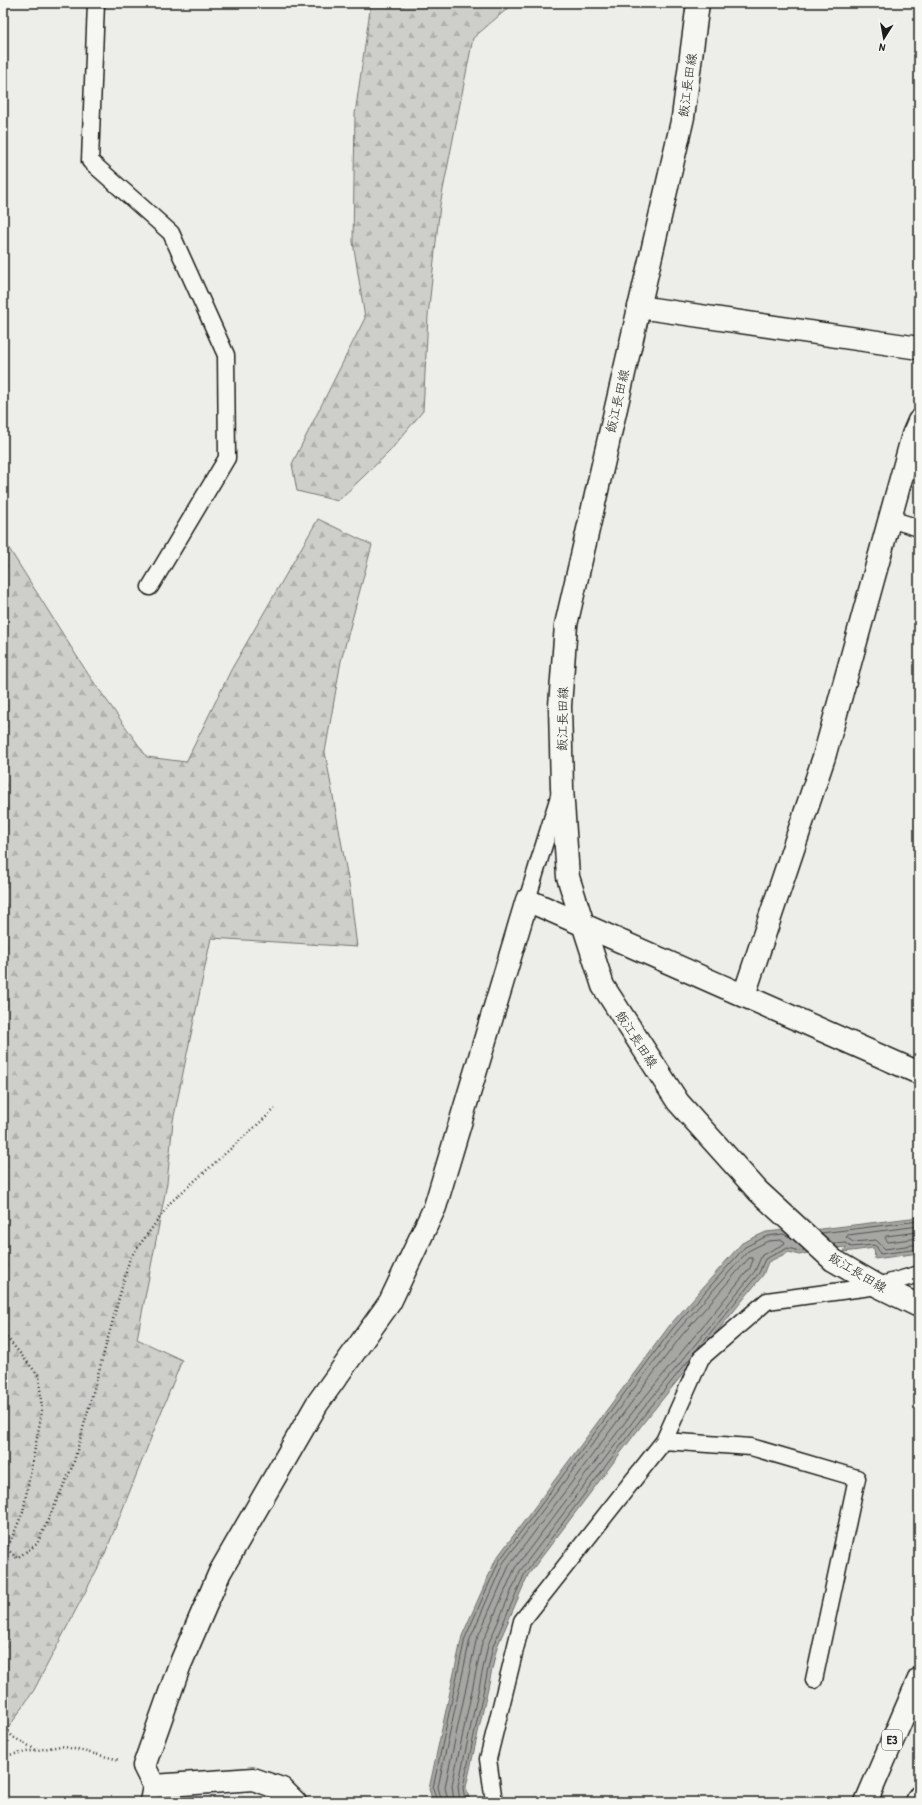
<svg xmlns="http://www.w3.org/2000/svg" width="922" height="1805" font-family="'Patrick Hand','Klee One',sans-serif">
<defs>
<pattern id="forest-firs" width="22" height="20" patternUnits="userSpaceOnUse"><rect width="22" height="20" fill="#cececb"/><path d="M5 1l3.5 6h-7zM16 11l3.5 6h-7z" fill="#b0b0ae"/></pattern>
</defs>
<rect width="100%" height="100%" fill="#edede9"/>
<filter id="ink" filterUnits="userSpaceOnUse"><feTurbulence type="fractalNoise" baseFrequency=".025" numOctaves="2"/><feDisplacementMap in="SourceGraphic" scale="8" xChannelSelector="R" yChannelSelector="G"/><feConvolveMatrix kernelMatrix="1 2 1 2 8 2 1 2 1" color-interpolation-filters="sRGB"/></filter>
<g filter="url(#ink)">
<!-- forest -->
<path fill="url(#forest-firs)" stroke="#757574" d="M371 3H514L473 38 440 205 428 316 423 411 389 452 338 501 297 491 292 464 365 318 353 242 355 114Z
M318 519 372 545 341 661 325 752 350 890 357 947 211 938 173 1121 167 1183 137 1339 182 1360 104 1556 34 1690 3 1736V539L88 674 147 757 186 762 231 670Z"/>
<!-- water -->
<path fill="#a6a6a3" stroke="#6f6f6d" d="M919 1217V1253L875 1259 874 1248 844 1252 846 1247 825 1249 799 1255 789 1252 768 1262 763 1275 644 1422 528 1575 497 1647 466 1787 470 1802H433L429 1789 462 1636 496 1559 670 1325 742 1243 766 1232 785 1230 788 1233Z"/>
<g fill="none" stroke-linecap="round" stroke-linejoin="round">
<!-- shore -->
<path stroke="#535352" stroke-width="1" d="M919 1226 848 1235 846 1237 853 1242 876 1240 885 1249 919 1244
M919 1232 886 1236 885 1238 888 1242 919 1238
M821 1233 919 1221
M833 1244 846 1243 851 1247 874 1245 877 1247 880 1254 919 1249
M698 1348 759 1273 765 1259 788 1248 799 1251 804 1250
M437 1802 433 1788 465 1638 499 1561 673 1328 745 1247 767 1236 783 1234 790 1237
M442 1802 438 1787 470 1639 503 1563 677 1331 748 1251 768 1241 782 1240 785 1242 784 1244 762 1255 755 1271 637 1416 520 1571 488 1645 458 1786 460 1802
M448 1802 445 1787 476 1641 509 1566 682 1335 749 1258H752L753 1260 750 1268 632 1413 515 1568 482 1643 452 1785 454 1802
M465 1802 463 1787 493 1646 525 1573 641 1419 692 1356"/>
<defs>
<path id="lane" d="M96 3 90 161 171 233 226 355 227 458 150 587
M890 519 919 528
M527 900 559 796
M664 1441 751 1447 857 1478 814 1680
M494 1802 488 1759 522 1621 664 1441 701 1358 767 1301 878 1286 919 1274"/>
<path id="street" d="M639 307 919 348
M744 995 824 757 913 435 919 421
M154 1786 253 1779 282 1789 295 1802
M151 1802 154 1786 144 1766 179 1667 220 1572 317 1404 390 1302 435 1207 527 900 919 1073"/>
<path id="secondary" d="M698 3 683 117 566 625 560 706 562 788 568 877 603 986 678 1102 758 1191 833 1260 878 1286 919 1306"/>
<path id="highway" d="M866 1802 919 1679
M917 1802 919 1797"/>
</defs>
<!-- lane casing -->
<use href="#lane" stroke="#1c1c1c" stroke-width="19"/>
<!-- street casing -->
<use href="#street" stroke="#1c1c1c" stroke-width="25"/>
<!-- secondary casing -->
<use href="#secondary" stroke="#1c1c1c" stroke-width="25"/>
<!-- highway casing -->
<use href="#highway" stroke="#1c1c1c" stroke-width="25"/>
<!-- path -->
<path stroke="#1c1c1c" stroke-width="2.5" stroke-dasharray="1 3" stroke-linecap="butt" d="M3 1336 8 1339 39 1376 42 1411 23 1512 7 1549 3 1553
M7 1549 17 1558 37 1544 73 1465 130 1258 171 1202 275 1109
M3 1726 13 1737 36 1750
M3 1756 61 1746 120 1760"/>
<!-- lane -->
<use href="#lane" stroke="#f6f6f2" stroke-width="16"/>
<!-- street -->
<use href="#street" stroke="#f6f6f2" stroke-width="22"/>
<!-- secondary -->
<use href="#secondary" stroke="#f6f6f2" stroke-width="22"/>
<!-- highway -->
<use href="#highway" stroke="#f6f6f2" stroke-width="22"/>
</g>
</g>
<g text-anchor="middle" stroke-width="4" stroke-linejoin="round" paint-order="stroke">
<!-- shield labels -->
<rect fill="#f6f6f2" stroke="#5d5d5c" stroke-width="1" x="882" y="1730" width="20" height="20" rx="3"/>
<g font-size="12" font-weight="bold" fill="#1c1c1c">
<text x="892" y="1744">E3</text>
</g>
<!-- street labels -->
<g font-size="13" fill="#1c1c1c" stroke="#f6f6f2">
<text transform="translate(687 85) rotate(-82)" y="5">飯江長田線</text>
<text transform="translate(617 401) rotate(-77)" y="5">飯江長田線</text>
<text transform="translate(562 719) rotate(-89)" y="5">飯江長田線</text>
<text transform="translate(637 1039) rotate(57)" y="5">飯江長田線</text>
<text transform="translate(858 1272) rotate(31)" y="5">飯江長田線</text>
</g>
</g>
<!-- margin -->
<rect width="922" height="1805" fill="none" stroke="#f6f6f2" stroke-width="16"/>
<rect x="8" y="8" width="906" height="1789" fill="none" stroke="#1c1c1c" stroke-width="1.5" filter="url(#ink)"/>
<!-- north arrow -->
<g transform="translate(884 38) rotate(191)" stroke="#f6f6f2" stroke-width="3" paint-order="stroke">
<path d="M0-3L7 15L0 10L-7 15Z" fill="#1c1c1c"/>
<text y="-6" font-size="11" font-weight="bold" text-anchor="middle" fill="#1c1c1c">N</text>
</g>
</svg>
